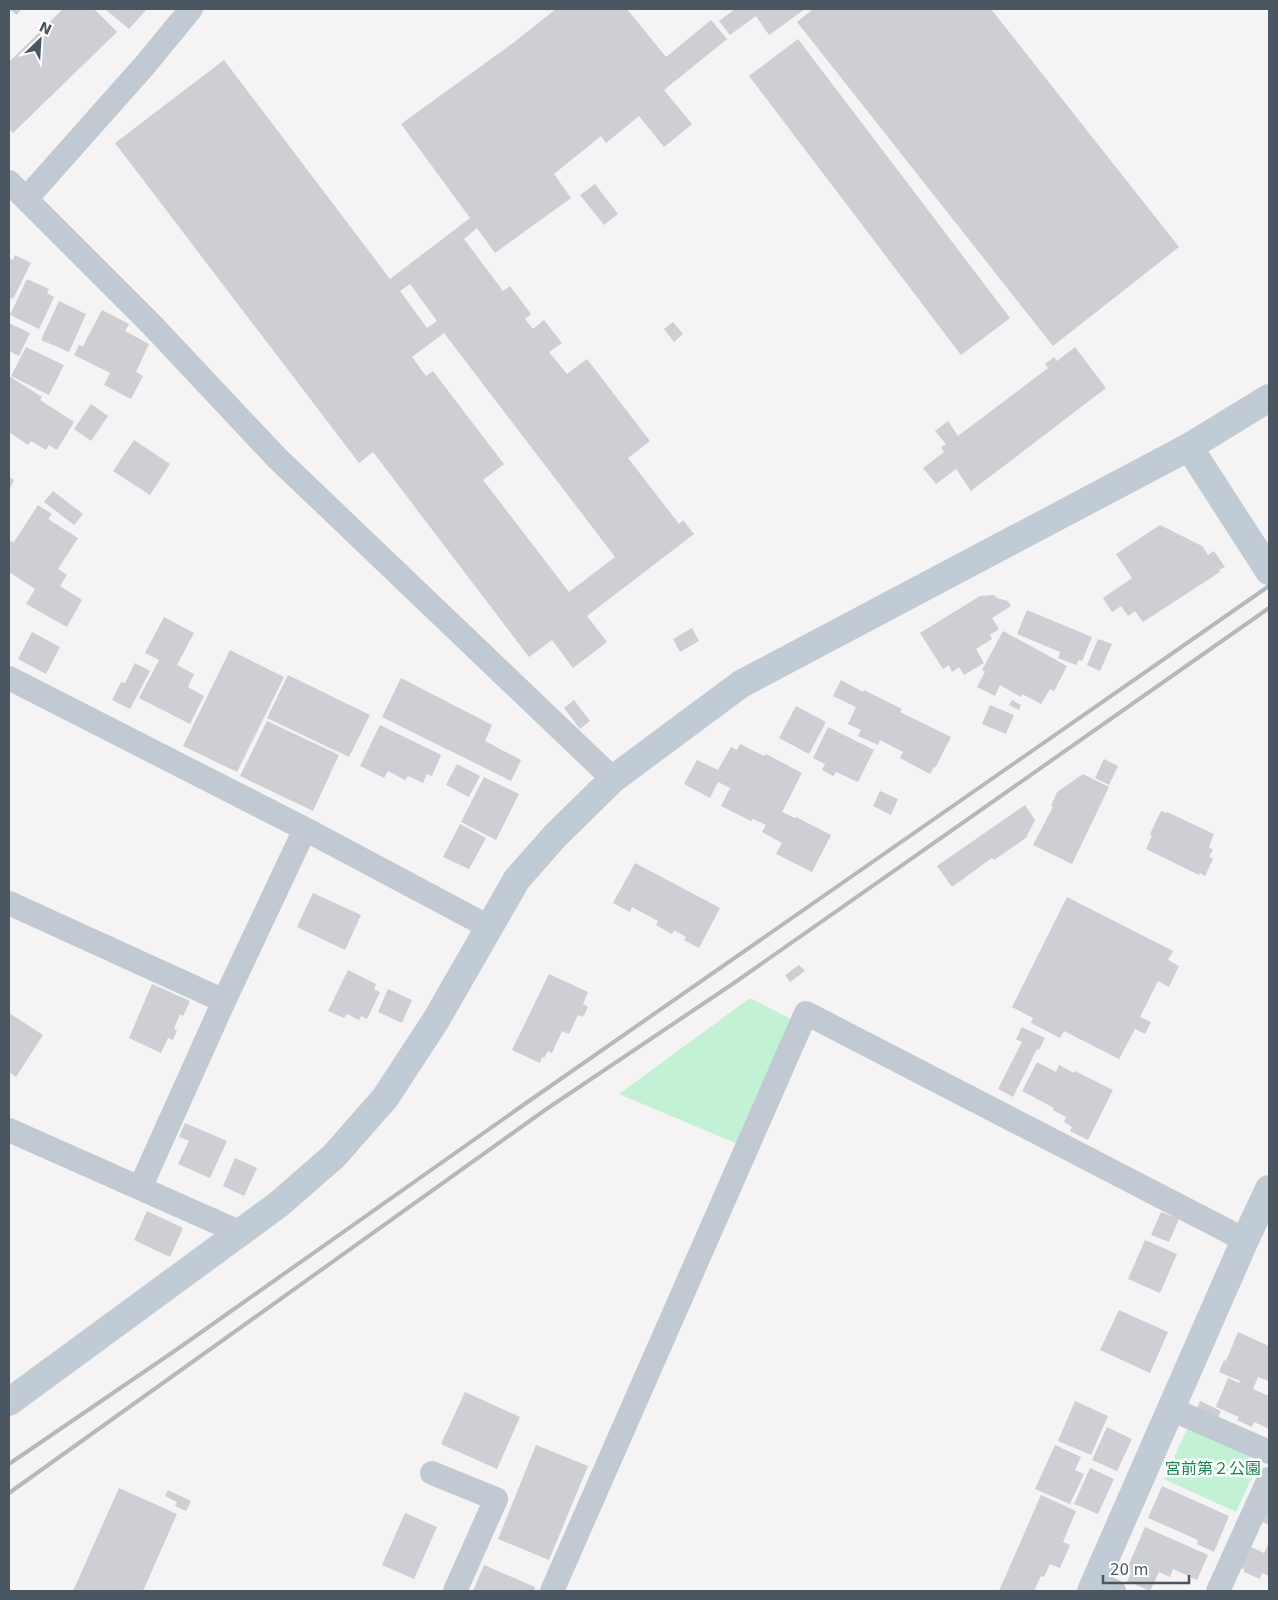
<svg xmlns="http://www.w3.org/2000/svg" width="1278" height="1600" font-family="'DejaVu Sans','Noto Sans JP',sans-serif">
<rect width="100%" height="100%" fill="#f5f3f3"/>
<!-- green -->
<path fill="#c3f1d5" d="M750 998 793 1020 740 1145 619 1094Z
M1189 1425 1261 1458 1236 1512 1164 1479Z"/>
<!-- building -->
<path fill="#cdcfd5" fill-rule="evenodd" d="M9 9H21L17 15Z
M63 9H94L117 32 13 133 9 129V62Z
M105 9H147L129 29Z
M556 9H627L666 57 711 20 727 39 664 90 692 124 664 147 639 116 606 143 601 136 554 174 571 198 495 253 477 228 464 239 503 291 510 286 531 314 525 319 533 329 544 320 562 343 549 352 567 374 587 359 650 441 628 458 679 524 683 520 694 534 587 616 607 642 573 668 552 640 529 657 373 452 359 463 115 143 224 60 390 279 470 218 401 124 513 43ZM410 284 437 321 427 328 400 291ZM444 333 615 557 569 592 483 480 504 464 433 371 426 376 412 357Z
M735 9H805L769 35 756 16 730 35 719 21Z
M813 9H991L1179 247 1053 346 797 22Z
M798 39 1010 318 961 355 749 76Z
M595 184 618 214 604 225 580 195Z
M15 255 31 263 13 299 9 297V258L13 260Z
M27 279 49 289 47 293 54 297 39 329 10 315Z
M59 301 86 314 69 352 41 340Z
M102 310 129 324 125 331 149 344 136 372 143 376 131 399 104 385 110 373 74 355 79 345 83 346Z
M673 322 683 334 674 342 664 329Z
M9 323 30 333 19 356 9 351Z
M26 347 64 365 49 395 11 376Z
M1075 347 1106 388 971 491 956 469 936 484 923 468 944 452 941 447 946 444 935 431 948 421 958 436 1048 368 1045 364 1054 357 1057 361Z
M9 376 42 397 40 400 74 422 57 450 49 445 46 450 31 441 28 445 9 432Z
M91 404 108 416 91 441 74 429Z
M134 440 170 464 150 495 113 471Z
M9 477 14 480 9 491Z
M53 491 83 514 74 525 44 502Z
M38 505 52 514 48 519 78 538 58 569 67 575 60 586 82 600 67 627 26 604 35 589 9 572V545L11 541 14 542Z
M1160 525 1202 546 1208 555 1214 551 1225 567 1219 570 1220 572 1143 622 1135 611 1128 616 1121 606 1112 612 1103 598 1132 578 1116 554Z
M994 595 997 598 1008 601 1011 606 992 618 999 629 990 635 992 639 976 649 984 663 964 675 959 667 952 672 949 665 943 669 920 633 980 596Z
M1027 610 1092 637 1082 661 1079 660 1076 665 1058 658 1060 652 1017 634Z
M164 617 194 633 177 665 194 674 188 687 204 696 190 724 139 698 159 660 145 653Z
M692 628 699 641 680 652 673 639Z
M1003 631 1067 666 1054 691 1050 689 1041 704 1022 694 1021 697 1000 685 995 696 977 687 985 672 982 670Z
M32 632 60 647 46 674 18 659Z
M1098 639 1112 644 1100 671 1087 665Z
M230 650 284 677 237 772 183 746Z
M135 663 150 671 130 709 112 700 121 682 125 683Z
M288 675 370 715 349 757 267 718Z
M401 678 492 725 485 741 521 760 511 781 382 717Z
M841 680 863 692 864 690 902 709 900 712 951 737 935 768 934 767 930 774 900 758 903 752 880 740 878 745 858 736 861 730 848 724 856 707 833 696Z
M574 700 590 721 580 729 564 708Z
M1012 700 1021 705 1019 710 1009 705Z
M990 705 1014 715 1006 734 982 724Z
M796 706 826 722 809 754 779 738Z
M267 721 339 755 313 811 240 776Z
M380 725 441 755 432 776 427 774 423 783 408 776 405 780 388 771 384 778 360 766Z
M828 727 874 750 858 782 836 772 833 776 822 770 825 764 813 758Z
M740 744 764 756 766 754 802 773 782 812 795 818 796 817 831 835 812 872 776 854 782 843 762 832 766 825 753 819 751 821 721 806 730 788 718 782 710 798 684 784 697 760 718 770 731 747 737 750Z
M1104 759 1118 766 1109 785 1095 778Z
M457 764 480 776 469 797 446 785Z
M1083 774 1109 787 1072 864 1033 845 1053 807 1051 806 1057 792Z
M484 777 519 794 496 840 461 822Z
M880 791 898 799 891 815 873 806Z
M1025 805 1035 820 1026 838 994 860 992 858 952 887 937 866Z
M1161 811 1166 813 1167 812 1214 834 1209 847 1213 850 1209 856 1213 859 1205 876 1200 873 1199 875 1146 849 1152 836 1150 834Z
M460 824 486 838 469 869 443 857Z
M635 863 720 908 699 948 684 940 686 937 674 930 672 934 656 925 658 921 632 907 630 912 613 903Z
M313 893 361 915 345 950 297 927Z
M1067 897 1173 951 1168 960 1179 966 1169 987 1158 981 1140 1017 1151 1022 1145 1034 1135 1029 1119 1059 1064 1031 1060 1038 1031 1023 1033 1018 1012 1007Z
M799 965 805 971 790 982 785 975Z
M348 970 376 984 374 989 380 992 367 1019 361 1016 359 1020 347 1014 344 1018 328 1011Z
M549 974 588 992 583 1004 588 1007 583 1017 578 1015 569 1034 562 1031 552 1053 548 1051 544 1058 542 1057 540 1063 512 1050Z
M152 984 190 1001 183 1016 180 1014 174 1029 177 1030 173 1040 168 1038 161 1053 129 1038Z
M388 989 412 1000 402 1023 378 1012Z
M9 1013 43 1035 16 1077 9 1072Z
M1022 1027 1045 1038 1039 1050 1037 1049 1013 1097 998 1089 1022 1042 1016 1039Z
M1037 1062 1056 1072 1059 1065 1074 1073 1075 1071 1113 1090 1088 1140 1070 1131 1072 1127 1064 1122 1066 1117 1053 1110 1054 1108 1022 1091Z
M185 1123 227 1141 210 1178 178 1164 189 1141 179 1137Z
M235 1158 257 1168 244 1196 223 1186Z
M147 1211 183 1228 170 1257 134 1240Z
M1161 1212 1179 1219 1169 1242 1151 1235Z
M1145 1240 1177 1254 1160 1293 1128 1279Z
M1119 1310 1168 1332 1150 1373 1100 1350Z
M1238 1332 1269 1346V1381L1258 1377 1253 1389 1269 1396V1429L1254 1422 1252 1427 1237 1420 1239 1417 1216 1407 1228 1378 1239 1383 1240 1381 1219 1372 1224 1360 1226 1361Z
M465 1392 520 1417 497 1469 441 1444Z
M1075 1401 1108 1416 1091 1455 1058 1441Z
M1200 1401 1221 1411 1216 1422 1195 1413Z
M1107 1427 1132 1439 1117 1471 1092 1460Z
M536 1445 588 1466 549 1560 498 1539Z
M1055 1445 1081 1457 1075 1470 1084 1474 1070 1504 1035 1489Z
M1090 1468 1114 1479 1098 1514 1074 1504Z
M1162 1486 1229 1516 1214 1552 1197 1544 1198 1540 1148 1518Z
M119 1488 177 1514 143 1591H73Z
M168 1490 191 1501 186 1511 175 1506 177 1502 165 1496Z
M1041 1495 1076 1511 1063 1542 1070 1545 1060 1568 1050 1564 1044 1577 1041 1576 1034 1591H999Z
M1269 1499V1525L1260 1521Z
M405 1513 437 1527 414 1579 382 1565Z
M1145 1527 1208 1555 1197 1580 1173 1569 1170 1577 1159 1572 1150 1591 1127 1581 1131 1573 1126 1571Z
M1269 1542V1576L1262 1573 1260 1579 1244 1572V1569L1239 1568 1249 1546 1264 1553Z
M484 1565 535 1587 534 1591H473Z"/>
<g fill="none" stroke-linecap="round" stroke-linejoin="round">
<!-- street -->
<path stroke="#c1cad2" stroke-width="24" d="M9 182 152 325 277 458 613 779
M26 199 145 65 191 9
M9 678 305 829 489 927
M9 903 224 1001
M9 1130 241 1233
M140 1188 224 1001 305 829
M1171 1409 1269 1452
M432 1473 496 1499 455 1591
M1095 1582 1114 1591
M552 1591 806 1013 1245 1240
M1218 1591 1269 1479"/>
<!-- secondary -->
<path stroke="#c1cbd6" stroke-width="28" d="M1189 447 1269 571
M9 1402 279 1204 334 1156 385 1098 436 1020 517 879 555 836 613 779 741 684 1189 447 1269 398
M1091 1591 1245 1240 1269 1189"/>
<!-- rail -->
<path stroke="#b5b8bd" stroke-width="4" d="M9 1464 176 1350 529 1101 1269 586
M9 1493 545 1110 734 983 1269 608"/>
</g>
<g text-anchor="middle" stroke-width="5" stroke-linejoin="round" paint-order="stroke">
<!-- park labels -->
<g font-size="16" fill="#17864f" stroke="#fff">
<text x="1213" y="1474">宮前第２公園</text>
</g>
</g>
<!-- border -->
<rect width="1278" height="1600" fill="none" stroke="#4a5661" stroke-width="20"/>
<!-- north arrow -->
<g transform="translate(40 40) rotate(25)" stroke="#ffffff" stroke-width="4" paint-order="stroke">
<path d="M0-4L9 19L0 12L-9 19Z" fill="#4a5661"/>
<text y="-8" font-size="14" font-weight="bold" text-anchor="middle" fill="#4a5661">N</text>
</g>
<!-- scale -->
<path d="M1103 1575v8h86v-8" fill="none" stroke="#4a5661" stroke-width="2.5"/>
<text x="1110" y="1575" font-size="15" fill="#4a5661" stroke="#ffffff" stroke-width="4" paint-order="stroke">20 m</text>
</svg>
